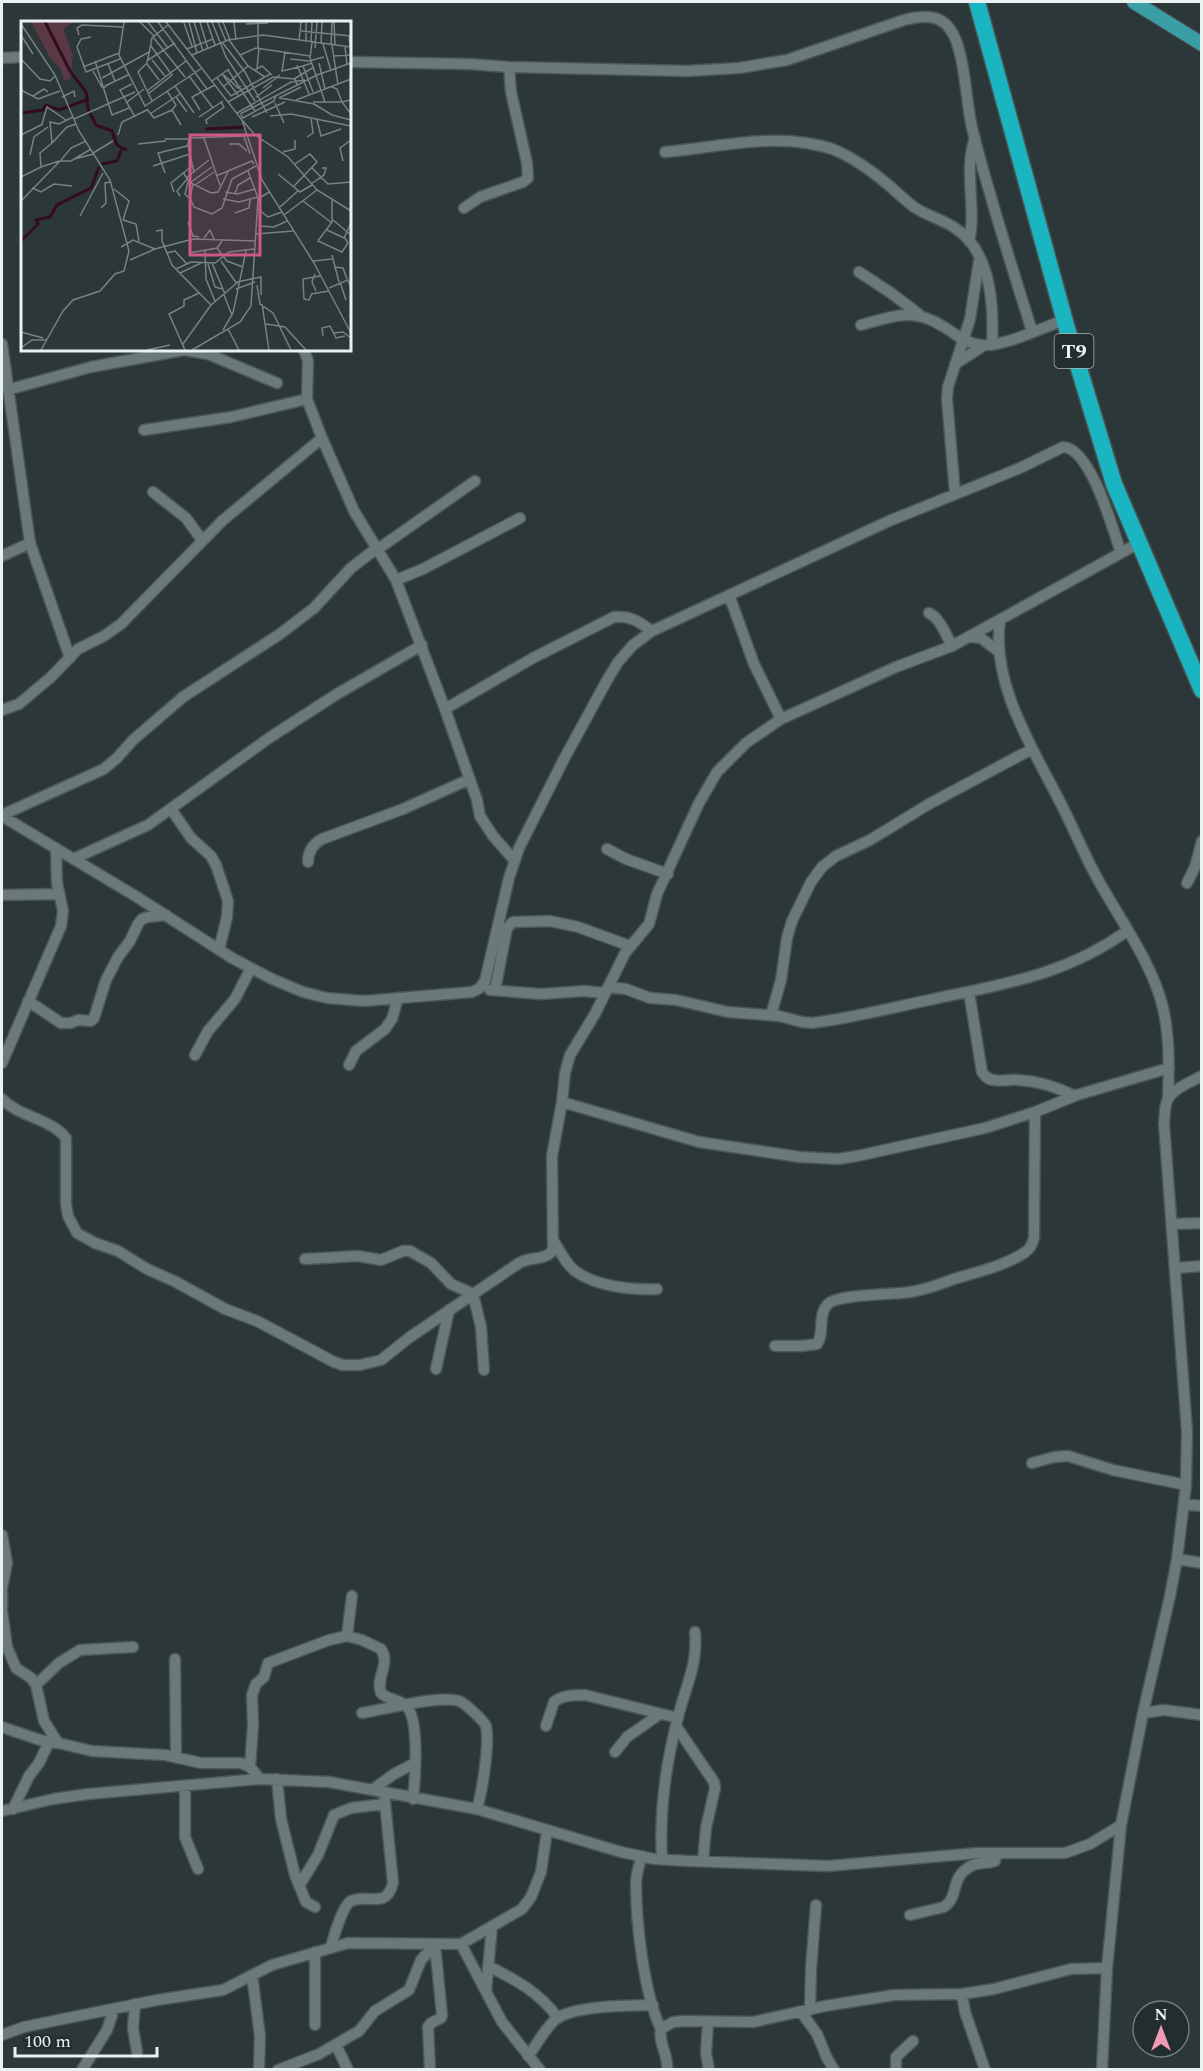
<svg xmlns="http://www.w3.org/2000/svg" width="1203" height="2071" font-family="Spectral,serif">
<rect width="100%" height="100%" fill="#2c3739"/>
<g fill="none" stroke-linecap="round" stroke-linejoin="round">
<defs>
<path id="minor" d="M2 58 22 57
M350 62 469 64 509 67 687 71 739 68 787 60 904 20C921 16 939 13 950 29 965 49 966 103 972 128 989 196 1011 264 1032 331
M665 152C712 148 758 136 806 143 816 145 827 146 837 151 857 160 877 175 893 189 900 195 907 202 914 207 927 216 942 219 955 228 991 251 994 307 992 345
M464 208 480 197 523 182 528 178 527 163 511 92 509 67
M969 241C977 208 963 171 975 138
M859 272 891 293 920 315
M861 325C893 316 914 307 944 327 956 334 966 344 981 345 1003 347 1042 328 1064 320
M2 344 30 543 70 658
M304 350 308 361 307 399 322 438 354 511 396 580 445 709 477 800 480 816 493 836 514 860
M955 364 983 346
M7 390 91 367 184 350 208 354 277 383
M144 430 231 417 307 399
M153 492 186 518 202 540
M955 493 947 399 948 387 970 319 979 261
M378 549 475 481
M2 556 30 543
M396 580 423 569 520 518
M729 595 754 664 781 719
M929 613C940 618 946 635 952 646
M1000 621C991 683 1032 747 1059 800 1075 830 1086 861 1104 890 1125 927 1153 966 1163 1008 1170 1038 1169 1069 1168 1099
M971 637 981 638 998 651
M445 709 533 658 614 617C630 615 639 622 652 631L889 521 1020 468 1063 447C1091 448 1113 530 1121 553
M2 710 19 704 51 677 78 649 104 636 121 624 222 521 322 438
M171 809 191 838 211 856 216 865 228 901 227 917 219 950
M2 815 104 769 117 758 133 740 183 697 280 634 314 608 351 568 377 548
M2 816 137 897 232 958 272 979 303 992 327 998 364 1001 472 992 480 988 485 981 509 878 519 848 564 759 606 682 618 662 633 645 652 631
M607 849 626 859 668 874
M73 859 148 825 269 738 337 694 422 645
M308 862C308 851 313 844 322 839L403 809 470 779
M1187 883 1195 867 1202 841
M2 895 59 894
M608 987 626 989 650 998 676 1000 728 1012 779 1016 802 1022 812 1023C852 1018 890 1008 929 1000 1003 984 1064 976 1127 931
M490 990 541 994 584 991 605 993
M495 990 507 928 513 922 550 921 578 927 630 946
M969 992 982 1072C985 1076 988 1080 994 1080 1001 1082 1010 1079 1018 1080 1039 1081 1057 1087 1075 1096
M28 1001 61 1023H71L78 1020 91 1021 94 1018 106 980 118 957 130 941 138 924 142 919 148 917 166 915
M771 1015 781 980 787 938 792 921 811 882 822 867 836 856 870 840 929 804 1032 749
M195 1055 208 1031 235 999 251 968
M2 1063 61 926 63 911 57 883 56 848
M349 1065 356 1051 385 1029 392 1019 398 998
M2 1099C19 1117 50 1118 66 1138V1204L68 1216 77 1233 95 1243 118 1251 147 1269 176 1282 225 1309 257 1321 334 1362 343 1365H360L381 1360 410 1337 519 1263C531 1256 545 1261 553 1250L552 1156 562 1102 565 1073 570 1055 595 1014 625 953 649 924 657 894 699 803 717 772 746 743 781 719 896 667 952 646 1139 543
M562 1102 699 1142 800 1157 838 1159 857 1156 985 1128 1035 1112 1077 1095 1169 1068
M1172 1224 1202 1223
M553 1240C560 1251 565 1263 575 1271 597 1287 632 1290 657 1289
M305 1259 358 1256 381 1260 403 1251H410L431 1263 451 1284 473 1294 481 1327 484 1370
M1176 1268 1202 1266
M775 1346H801L817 1344C825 1333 817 1315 828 1304 838 1294 893 1295 910 1292 925 1290 940 1284 954 1279 977 1272 1004 1266 1024 1253 1030 1249 1032 1245 1034 1238L1035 1112
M436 1369 449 1310
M1032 1463 1054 1457 1068 1456 1113 1470 1186 1485
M1184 1504 1202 1506
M2 1535 7 1563 2 1588V1611L7 1647 16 1668 31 1678 36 1685 44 1721 58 1743 92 1751 165 1755 201 1763H241L250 1767 260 1779
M1177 1559 1202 1563
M347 1636 352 1596
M175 1659 176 1758
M36 1685 59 1663 80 1650 133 1647
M362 1713C386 1709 438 1695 459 1701 465 1703 484 1721 486 1726 490 1743 482 1792 477 1809
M1143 1713 1164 1710 1202 1715
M546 1726 554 1702C562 1695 574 1695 585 1695L678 1718
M676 1726 714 1782 715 1788 706 1828 703 1861
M2 1727 40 1740 55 1743
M615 1752 627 1737 660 1714
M250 1767 253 1725 252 1695 256 1684 264 1677 268 1663 329 1640 347 1636 362 1640 381 1649C391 1665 375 1677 381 1693 388 1700 399 1699 406 1706 420 1718 415 1781 413 1799
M277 1779 281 1819 295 1875 306 1902 315 1907
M185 1786V1837L198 1869
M372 1790 394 1774 415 1763
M13 1809 29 1776 39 1763 49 1742
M2 1811 53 1799 88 1794 260 1779 329 1782 477 1809 621 1852 654 1859 689 1861 828 1866 978 1853H1065L1090 1844 1121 1825
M642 1856C639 1865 636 1874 636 1883 636 1922 644 1995 661 2029
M662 1859C659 1811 666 1763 678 1717 686 1685 698 1665 695 1632
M299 1886 318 1855 334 1815 351 1808 385 1804
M910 1915 944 1907C960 1896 949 1878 971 1866 978 1862 987 1864 995 1861L996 1854
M461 1944 502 2022 540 2070
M331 1948C333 1938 343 1905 351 1901 368 1893 386 1910 393 1883L384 1792
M315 1952V2025
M488 1966C516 1980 539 1992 558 2018
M252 1975 260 2036 259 2070
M486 1991 492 1926
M962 1994 965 2012 985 2070
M135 2004 133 2028 137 2052
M810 2010 811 1969 816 1905
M801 2012 817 2034 827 2058 834 2070
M708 2023 706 2053 709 2070
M2 2035 24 2027 58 2020 157 2000 223 1990 272 1965 348 1943 461 1944 522 1909 531 1897 541 1872 547 1831
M336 2045 348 2070
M528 2056C537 2045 545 2028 556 2019 575 2005 629 2006 653 2005
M82 2070 107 2030 114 2009
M278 2070 319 2054 359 2031 375 2011 409 1990 421 1960 435 1945
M430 2070 428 2027 431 2023 441 2018 442 2015 435 1945
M667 2070C669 2055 658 2044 661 2029L673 2022 684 2021 753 2022 825 2006 894 1995 962 1994 994 1989 1071 1969 1107 1968
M896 2070V2057L913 2041
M1102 2070 1107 1968 1121 1825 1143 1713 1170 1596 1177 1559 1186 1485 1187 1431 1164 1124C1165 1117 1164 1105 1168 1099 1174 1088 1191 1082 1202 1076"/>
<path id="major" d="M1134 2 1202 44"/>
<path id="highway" d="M977 2 1067 329 1114 484 1202 690"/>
</defs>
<!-- minor casing -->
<use href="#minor" stroke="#4b5656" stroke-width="13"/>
<!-- major casing -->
<use href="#major" stroke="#4b5656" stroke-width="16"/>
<!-- highway casing -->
<use href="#highway" stroke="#4b5656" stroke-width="19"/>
<!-- minor -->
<use href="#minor" stroke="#6c797a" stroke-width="10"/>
<!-- major -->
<use href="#major" stroke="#3b9da5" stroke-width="14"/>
<!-- highway -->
<use href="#highway" stroke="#1bb5c2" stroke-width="16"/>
</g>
<g text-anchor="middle" stroke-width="4.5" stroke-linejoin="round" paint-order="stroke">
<!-- shield labels -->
<rect fill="#222d2f" stroke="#adb6b7" stroke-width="1.5" x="1054.5" y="334" width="39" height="34" rx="4.5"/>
<g font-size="20" font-weight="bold" fill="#e9f1f1">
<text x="1074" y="358">T9</text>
</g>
</g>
<!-- overview -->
<g transform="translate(21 21)">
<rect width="330" height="330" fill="#2c3739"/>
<path d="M10 1H53L42 8 52 34 49 58 43 60 39 46 31 40Z" fill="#5b3944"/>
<path fill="none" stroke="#330d1c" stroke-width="3" d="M24 1 49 50 65 71 67 88 75 104 91 110 96 124 106 129M0 92 22 89 25 84 38 89 68 78M184 108 224 106M81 143 96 140 101 127M0 220 17 203 15 199 29 196 36 184 70 167 78 146"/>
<path fill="none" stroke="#788183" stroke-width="1.5" d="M103 1 98 34 124 85 181 47M119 1 133 15M127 1 147 27M137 1 186 68M145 1 221 99 241 159 293 242 330 312M168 1 176 32M173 1 182 30M179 1 187 28M186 1 194 24M191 1 205 36 234 80M197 1 205 20M202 1 209 19M213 1 215 19M237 1V27M313 1 314 24M163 2 171 25M0 3 34 54 58 110 89 159 108 230 103 250 94 253 79 270 52 279 42 290 20 329M225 3 247 2M280 10 330 15M0 14 12 33M58 14 56 7 61 4 102 6M328 15 330 34M70 16 60 18 56 26 65 51 99 38M132 16 164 56M208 19 227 45 244 56M278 20 280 1M201 21 224 51 246 92M285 21V1M290 21 291 1M291 21 289 37 304 81M300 23 301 1M302 23 310 50M310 24 311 1M311 24 317 64M324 26 326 44M294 27 296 1M166 28 192 18M264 31 261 50 282 45M171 34 207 19 242 14 330 26M219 34 235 27 289 35M312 35 330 34M0 38 19 58 29 60 34 55M269 38 288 40 303 36M127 39 154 22M131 39 144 55M74 40 91 94 108 87M291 42 282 45 292 71M298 42 304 68M87 43 94 60M126 43 138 59M276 44 288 73M62 46 98 32M236 47 238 27M207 49 234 90M234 49 241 45 251 54M72 50 81 66H85M201 53 217 74M203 54 217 67 220 65M168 55 192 87M81 57 128 31M196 57 210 75 249 53M273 58 293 46M191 60 208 48M111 63 99 69 114 96M84 65 107 54M154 65 173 92M202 66 227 45M311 66 316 68 321 81 330 79M242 67 259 54M0 69 17 78 39 70M126 70 165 40M146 70 155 84 151 89 160 104M127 73 151 54 130 25M12 75 23 68 27 71M41 76 53 70 54 76M155 76 166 91M235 76 251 64M258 77 280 66M259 77 293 83 311 94 330 99M275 79 330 58M131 80 117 51 126 42 131 17 147 4M207 81 252 56 274 58 276 64M292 81H321L330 93M105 82 123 68M254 82 263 102M126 88 133 97 151 89M179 89 171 76 194 64M216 92 270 61 284 59M129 93 159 73M219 93 296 54 330 42M220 94 222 97 253 80 255 74M249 95 270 93 330 105M178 96 202 80M231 96 264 81M53 98 114 71M221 99 234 114 267 136 296 169 330 190M296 99 300 115 320 108M21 103 26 86 45 99M186 103 185 99 203 86 200 81M0 114 22 103M97 114 101 101 126 89M286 116 292 112 290 97M183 117 199 164M144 118H168M31 122 46 106 55 103M117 123 145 120M208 123H218L226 130M167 124 173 152M262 131 274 128V119M72 132 92 120M9 134 13 116 27 106M53 138 73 133M40 139 50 127 65 120M322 140 319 127 330 119M132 145 169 133M20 146 38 140M291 147 307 163 330 161M227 150 237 177M162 151 168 161 190 172 197 171 207 151M144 152 137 132 166 125 169 117 223 115 229 133M257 153 279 171 291 164M195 155 231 140 233 143M0 156 20 146 19 132 31 122 29 101 38 103 52 96M166 156 188 139M167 161 164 173 168 177M170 161 191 146M172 163 169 177 173 186 191 193 201 187 211 158 235 145M290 163 303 154 305 147H301M174 164 193 151M273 165 296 141 289 133 274 143M11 167 20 171 33 163 51 165M93 168 108 180 102 199M153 171 150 162 171 145M204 171 216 173 234 168M214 173 217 164 229 157M159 175 156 170 167 157M202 178 218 181 237 176M311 179V201L297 220 321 231 327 222 324 217M0 180 39 140H50L70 128M282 180 311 202M259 186 278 169M80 187 85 182 84 162 90 161M237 188 247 196 261 191M214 192 228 187 229 179M263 194 296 169M59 195 82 152M102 199 115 203 118 220M312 199 330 214M167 201 172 215 178 216M237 205 253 206 266 200M306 209 323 217 330 202M135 210 141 209V220L151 244 190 284 217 261M235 213 272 210M183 217 189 209 193 218M100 226 112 219 134 228M196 227 206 240 222 246M184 229 185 258 194 280M146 232 154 230 166 243M168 232 196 227 201 220M311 234 318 261M109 239 134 228 172 218 234 220M200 240 216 263M292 240 311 238M191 242 204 273M187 243 194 266 201 268M313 246 322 247 326 258M155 248 170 241 194 242 208 231 233 228M159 252 180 242M294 253 291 261 295 270M216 261 240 256V274M319 261 325 279M236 264 239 283 252 292 270 329M308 267 327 259 330 267M215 268 234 261M291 272 288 279 283 278 282 258 299 255M290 273 308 270M203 274 211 294M241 283 248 329M245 303 264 306 285 329M207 308 218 329M202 309 212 292 225 230M0 311 22 317M313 312 322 311 330 317M302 315 301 307 309 305 315 317 324 315M162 323 190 284M0 327 11 319H25M126 329 149 324M164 329 148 293 163 285V279L178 272M171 329 219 301 230 285 237 178 248 171"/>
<path fill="#ce5988" fill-opacity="0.15" stroke="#ce5988" stroke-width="3" d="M169 114H239V234H169Z"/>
<rect width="330" height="330" fill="none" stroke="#e9f1f1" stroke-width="3"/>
</g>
<!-- border -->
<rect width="1203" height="2071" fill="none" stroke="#e9f1f1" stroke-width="6"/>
<!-- north arrow -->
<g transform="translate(1161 2029)"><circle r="28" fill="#222d2f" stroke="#727b7d" stroke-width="1.5"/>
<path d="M0-4.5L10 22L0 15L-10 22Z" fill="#f09ab6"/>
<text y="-9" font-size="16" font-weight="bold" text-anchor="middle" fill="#e9f1f1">N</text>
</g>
<!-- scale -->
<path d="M15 2047v9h142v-9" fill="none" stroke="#e9f1f1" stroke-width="3"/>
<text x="24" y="2047" font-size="18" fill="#e9f1f1" stroke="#222d2f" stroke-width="4.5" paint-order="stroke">100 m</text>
</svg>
